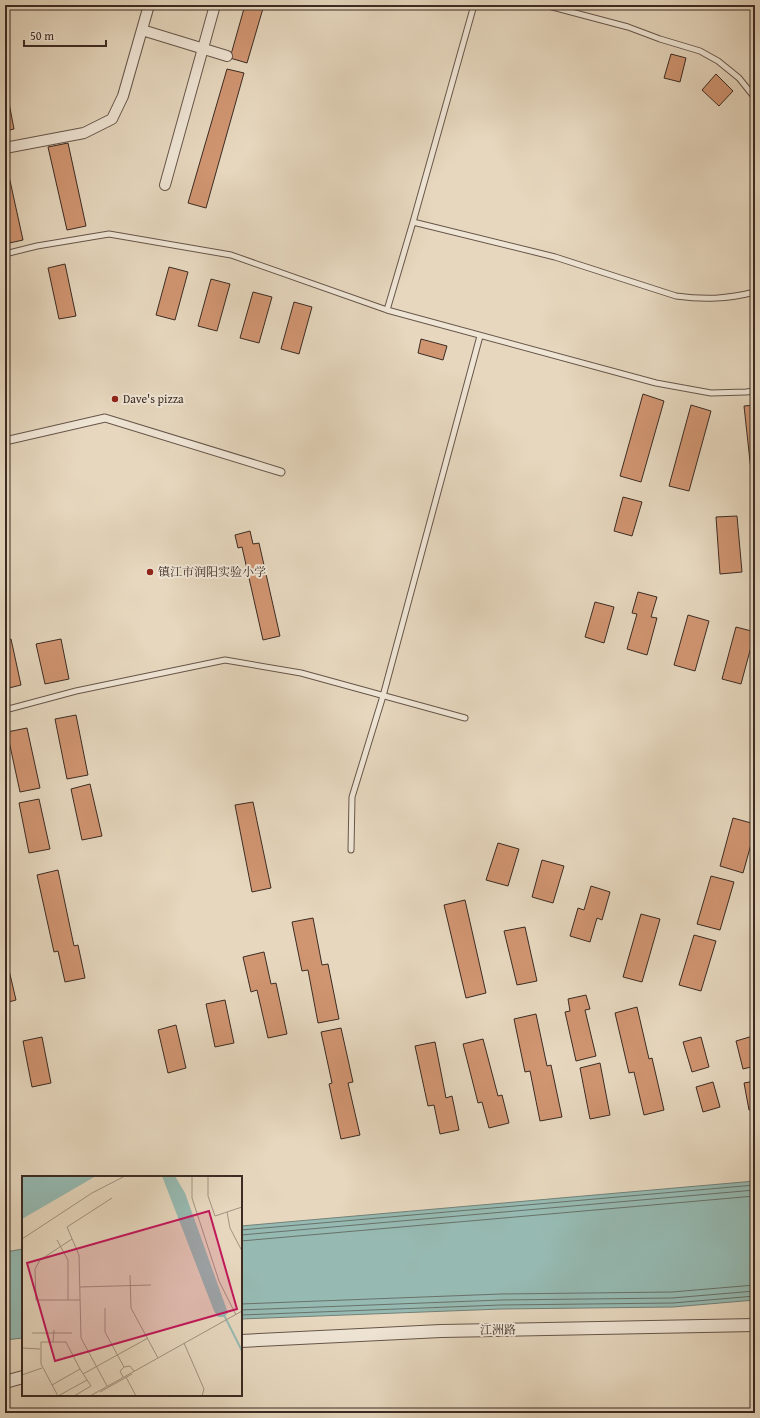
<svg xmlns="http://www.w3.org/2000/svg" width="760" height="1418" font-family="'Gentium Book Plus','Noto Serif SC',serif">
<rect width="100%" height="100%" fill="#e6d7be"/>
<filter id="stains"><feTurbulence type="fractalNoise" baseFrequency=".005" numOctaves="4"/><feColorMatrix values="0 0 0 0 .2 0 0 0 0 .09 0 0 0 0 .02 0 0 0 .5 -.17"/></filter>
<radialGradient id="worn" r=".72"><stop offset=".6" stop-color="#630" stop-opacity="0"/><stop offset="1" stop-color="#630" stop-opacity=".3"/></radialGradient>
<!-- water -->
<path fill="#96bab2" stroke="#728179" d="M755 1181V1300L673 1307 501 1309 241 1319V1226Z
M23 1249V1338L5 1340V1252Z"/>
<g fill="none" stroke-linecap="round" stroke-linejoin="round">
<!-- shore -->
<path stroke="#68726a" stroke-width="1" d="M241 1230 755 1185
M241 1235 755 1190
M241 1241 755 1196
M241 1304 501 1294 672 1292 755 1285
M241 1310 501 1300 672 1298 755 1291
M241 1315 501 1305 673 1303 755 1296"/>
</g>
<!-- building -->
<path fill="#d09571" stroke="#3b2b23" d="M245 5H264L247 63 230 58Z
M671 54 686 58 680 82 664 78Z
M227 69 244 73 206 208 188 203Z
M716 74 733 91 719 106 702 90Z
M5 103H9L14 129 5 131Z
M68 143 86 226 67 230 48 147Z
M5 158 23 240 5 244Z
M65 264 76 316 59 319 48 268Z
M169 267 188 272 175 320 156 315Z
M211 279 230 284 217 331 198 326Z
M253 292 272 297 259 343 240 338Z
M294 302 312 307 299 354 281 349Z
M421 339 447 346 443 360 418 353Z
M643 394 664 401 641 482 620 476Z
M691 405 711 411 689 491 669 486Z
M755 405V489H753L744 406Z
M623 497 642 502 632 536 614 531Z
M737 516 742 572 720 574 716 517Z
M250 531 253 544 259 543 280 636 263 640 242 547 238 548 235 535Z
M638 592 657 597 651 617 657 618 647 655 627 649 637 614 632 613Z
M595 602 614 607 604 643 585 637Z
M688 615 709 621 695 671 674 665Z
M736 627 755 632 741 684 722 679Z
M11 639 21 685 5 689V641Z
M61 639 69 679 45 684 36 644Z
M76 715 88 775 67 779 55 719Z
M27 728 40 788 20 792 7 732Z
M90 784 102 836 82 840 71 789Z
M39 799 50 849 29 853 19 803Z
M253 802 271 888 252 892 235 805Z
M733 818 755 824V830L743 873 720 866Z
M498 843 519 849 508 886 486 880Z
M542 860 564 866 553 903 532 897Z
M58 870 74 946 78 945 85 978 65 982 58 951 54 952 37 875Z
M711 876 734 882 720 930 697 924Z
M591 886 610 892 602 920 597 918 590 942 570 936 578 908 584 910Z
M465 900 486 993 466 998 444 905Z
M641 914 660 919 642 982 623 977Z
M313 918 322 965 328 964 339 1019 318 1023 308 970 302 971 292 922Z
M525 927 537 981 517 985 504 931Z
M694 935 716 941 701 991 679 985Z
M264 952 271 984 276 983 287 1034 268 1038 257 990 251 992 243 957Z
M5 953 16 1000 5 1003Z
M586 995 590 1009 585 1010 596 1056 576 1061 565 1012 570 1011 568 999Z
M225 1000 234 1043 215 1047 206 1004Z
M637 1007 649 1059 652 1058 664 1110 644 1115 634 1072 629 1073 615 1013Z
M536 1014 547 1066 551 1065 562 1117 540 1121 530 1071 525 1072 514 1019Z
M176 1025 186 1068 168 1073 158 1030Z
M341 1028 353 1082 348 1083 360 1135 341 1139 329 1084 332 1083 321 1032Z
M753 1036 755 1066 743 1069 736 1041Z
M42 1037 51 1083 32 1087 23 1041Z
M701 1037 709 1067 692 1072 683 1042Z
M483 1039 498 1096 502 1095 509 1123 489 1128 482 1102 478 1103 463 1044Z
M435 1042 446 1098 452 1096 459 1130 440 1134 434 1105 428 1106 415 1046Z
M600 1063 610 1115 590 1119 580 1068Z
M755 1081V1109L749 1110 744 1083Z
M713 1082 720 1107 703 1112 696 1087Z"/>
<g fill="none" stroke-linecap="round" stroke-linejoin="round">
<defs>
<path id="service" d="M545 5 628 27 660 39 700 51 718 61 739 78 755 98
M413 222 474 5
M5 254 37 246 109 234 231 255 387 310 656 383 711 393 746 392 755 391
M387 310 413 222 555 257 676 296C705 300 727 299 755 292
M5 710 76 691 225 660 301 673 465 718
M351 850 352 797 383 696 480 336"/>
<path id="pedestrian" d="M5 441 105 418 281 472"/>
<path id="minor" d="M142 30 227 56
M5 148 84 133 112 119 123 96 149 5
M165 185 215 5"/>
<path id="tertiary" d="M241 1341 441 1331 755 1325
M5 1382 23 1377"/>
</defs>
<!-- service casing -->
<use href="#service" stroke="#66564a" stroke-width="7"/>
<!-- pedestrian casing -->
<use href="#pedestrian" stroke="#66564a" stroke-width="9"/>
<!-- minor casing -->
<use href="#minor" stroke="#66564a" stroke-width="12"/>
<!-- tertiary casing -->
<use href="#tertiary" stroke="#66564a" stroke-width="14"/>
<!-- service -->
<use href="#service" stroke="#efe5d5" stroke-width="5"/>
<!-- pedestrian -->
<use href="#pedestrian" stroke="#efe5d5" stroke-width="7"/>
<!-- minor -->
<use href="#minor" stroke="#efe5d5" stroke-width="10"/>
<!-- tertiary -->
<use href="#tertiary" stroke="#efe5d5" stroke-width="12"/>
</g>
<!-- markers -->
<g fill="#8f2418" stroke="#efe5d5" stroke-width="1.5">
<circle cx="115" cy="399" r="4"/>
<circle cx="150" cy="572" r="4"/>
</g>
<g text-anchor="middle" stroke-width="4" stroke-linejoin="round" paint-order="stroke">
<!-- poi labels -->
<g font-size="12" fill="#3b2b23" stroke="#efe5d5" text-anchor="start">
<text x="123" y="403">Dave's pizza</text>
<text x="158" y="576">镇江市润阳实验小学</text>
</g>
<!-- street labels -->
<g font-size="12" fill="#3b2b23" stroke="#efe5d5">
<text transform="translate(498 1330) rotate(-1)" y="4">江洲路</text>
</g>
</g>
<!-- overview -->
<g transform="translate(22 1176)">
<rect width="220" height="220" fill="#e6d7be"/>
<path d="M0 0H74L0 43ZM140 0H153L163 17 206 137 202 141H196L192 135Z" fill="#96bab2"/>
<path fill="none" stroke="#96bab2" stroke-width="2" d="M202 139 220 175"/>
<path fill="none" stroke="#a29280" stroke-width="1" d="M170 0V22L197 105 214 139M186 0V20L193 40 220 31M205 36 208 52 220 75M0 63 70 17 103 0M35 64 46 84V124H58M108 99 109 132 136 182M58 111 129 109M46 124H14L13 93 18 84 50 63M83 132V156L102 191 98 195 101 201M10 157H50M31 166 32 154M162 167 182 213 180 220M0 172 18 173M102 191 108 190 112 195M58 193 44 166H19V188L36 220 65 204M61 198 126 162M0 199 20 192M104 201 114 220M30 209 58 193 69 210 52 220M85 210 59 162 57 79 45 51 90 22M78 216 110 198M68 220 220 135"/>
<path fill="#c2185b" fill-opacity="0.15" stroke="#c2185b" stroke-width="2" d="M187 35 215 133 33 185 5 87Z"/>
<rect width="220" height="220" fill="none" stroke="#3b2b23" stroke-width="2"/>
</g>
<!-- margin -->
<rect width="760" height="1418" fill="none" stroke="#e6d7be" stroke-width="20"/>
<rect x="6" y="6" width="748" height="1406" fill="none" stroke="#3b2b23" stroke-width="2"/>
<rect x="10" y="10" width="740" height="1398" fill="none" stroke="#3b2b23"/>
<!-- scale -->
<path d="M24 40v6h82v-6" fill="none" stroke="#3b2b23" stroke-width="2"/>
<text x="30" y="40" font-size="12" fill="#3b2b23" stroke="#efe5d5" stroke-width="3" paint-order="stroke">50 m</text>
<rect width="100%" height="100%" filter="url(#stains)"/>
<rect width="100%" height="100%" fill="url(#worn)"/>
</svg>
